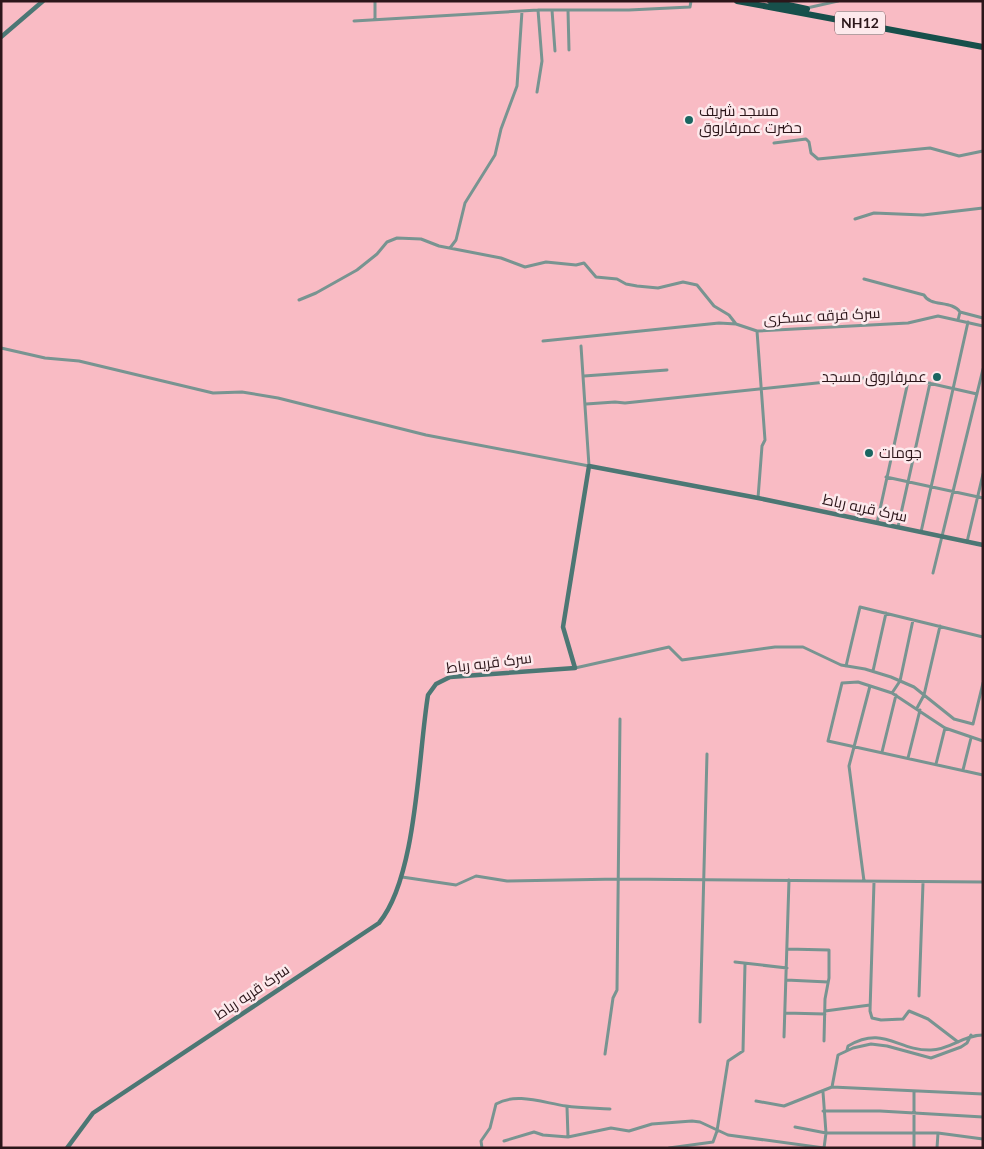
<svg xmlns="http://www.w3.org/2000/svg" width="984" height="1149" font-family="Lato,Cairo,sans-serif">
<rect width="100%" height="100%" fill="#f9bbc4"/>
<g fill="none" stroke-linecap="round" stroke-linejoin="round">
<!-- street -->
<path stroke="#789491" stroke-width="3" d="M807 8 838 1
M552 10 555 51
M568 10 569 50
M375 19V1
M354 21 538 10H629L690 7 691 1
M537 92 542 61 538 10
M774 143 806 139 809 142 811 153 818 159 930 148 959 156 983 151
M855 219 874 213 923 215 983 208
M450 248 456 240 465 203 495 155 501 129 517 86 522 11
M864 279 924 295C930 307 952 300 960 312
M299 300 316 293 357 270 377 254 387 242 397 238 421 239 439 246 501 258 525 267 546 262 576 265 584 263 596 277 617 279 626 284 637 286 658 288 683 282 697 285 714 306 729 315 736 324
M958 320 960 312 983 318
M757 331 765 440 762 446 758 498
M543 341 719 323 736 324 757 331 908 323 938 316 983 326
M1 348 45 358 79 361 213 393 242 392 278 398 426 435 589 466 581 346
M584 376 667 370
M586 404 615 402 625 403 893 375 977 394
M886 477 983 498
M877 523 909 377
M898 527 930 383
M921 532 968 322
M967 542 983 474
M933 573 983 369
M846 666 860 607 983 637
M575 668 669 647 682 660 775 647H803L841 665 865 669 891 677 914 687 954 719 973 724 983 683
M873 671 886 613
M892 693 900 681 913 620
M917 708 924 695 940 626
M983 741 945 728 892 693 858 682 842 683 828 741 983 775
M882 752 896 695
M908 758 920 710
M936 764 945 728
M963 770 971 738
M402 877 456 885 476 876 507 881 619 879 983 882
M864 881 849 766 870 686
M874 882 870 1011 872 1018 881 1020 903 1019 909 1011 928 1019 958 1042
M787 949 829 950V978L825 999 824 1041
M735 962 787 968
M786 980 828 982
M919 996 923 883
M825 1011 870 1005
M785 1013 825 1014
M700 1022 707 754
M784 1037 789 880
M847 1050 848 1046C884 1025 897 1051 931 1050 950 1050 963 1035 983 1035
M605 1054 613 998 617 990 620 719
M832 1087 838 1055 853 1048 871 1044 887 1046 931 1058 961 1047 967 1043 971 1035
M823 1092 826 1133 824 1148
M914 1092V1148
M756 1101 784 1106 832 1087 983 1094
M567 1107 568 1137
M823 1111H880L983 1117
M795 1127 826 1133H938L983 1139
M504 1141 534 1132 543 1135 568 1137 611 1128 629 1131 652 1124 692 1121 700 1122 728 1135 824 1148
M482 1148 481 1141 490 1128 496 1104C516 1092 544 1103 566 1106 580 1108 595 1108 610 1109
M669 1148 713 1142 717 1131 728 1061 743 1051 745 964
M937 1148 938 1133"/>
<!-- secondary -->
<path stroke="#4c7774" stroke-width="4.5" d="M1 37 43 1
M67 1148 93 1113 379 923C417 877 418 756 428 695L436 684 450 677 575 668 563 627 589 466 758 498 983 545"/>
<!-- highway -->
<path stroke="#174f4b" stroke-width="6" d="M737 1 983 47
M770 1 807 9"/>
</g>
<!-- markers -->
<g fill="#1a6661" stroke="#fde9ec" stroke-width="2">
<circle cx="689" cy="120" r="5"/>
<circle cx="937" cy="377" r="5"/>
<circle cx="869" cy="453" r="5"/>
</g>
<g text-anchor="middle" stroke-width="5" stroke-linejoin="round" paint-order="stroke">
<!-- shield labels -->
<rect fill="#fde9ec" stroke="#6b5559" stroke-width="1" x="835" y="11.5" width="50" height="23" rx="4"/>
<g font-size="14" font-weight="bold" fill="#2c161a">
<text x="860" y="28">NH12</text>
</g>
<!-- poi labels -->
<g font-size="15" fill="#2c161a" stroke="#fde9ec" text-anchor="start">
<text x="699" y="116">مسجد شریف<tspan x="699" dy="17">حضرت عمرفاروق</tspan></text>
<text x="927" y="382" text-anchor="end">عمرفاروق مسجد</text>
<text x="879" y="458">جومات</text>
</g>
<!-- street labels -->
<g font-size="15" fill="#2c161a" stroke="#fde9ec">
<text transform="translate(822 316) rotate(-3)" y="5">سرک فرقه عسکری</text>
<text transform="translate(865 508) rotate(12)" y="5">سرک قریه رباط</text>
<text transform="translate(489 663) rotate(-7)" y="5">سرک قریه رباط</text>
<text transform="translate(252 992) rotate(-34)" y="5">سرک قریه رباط</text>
</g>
</g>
<!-- border -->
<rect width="984" height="1149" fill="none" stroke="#2c161a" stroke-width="5"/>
</svg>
